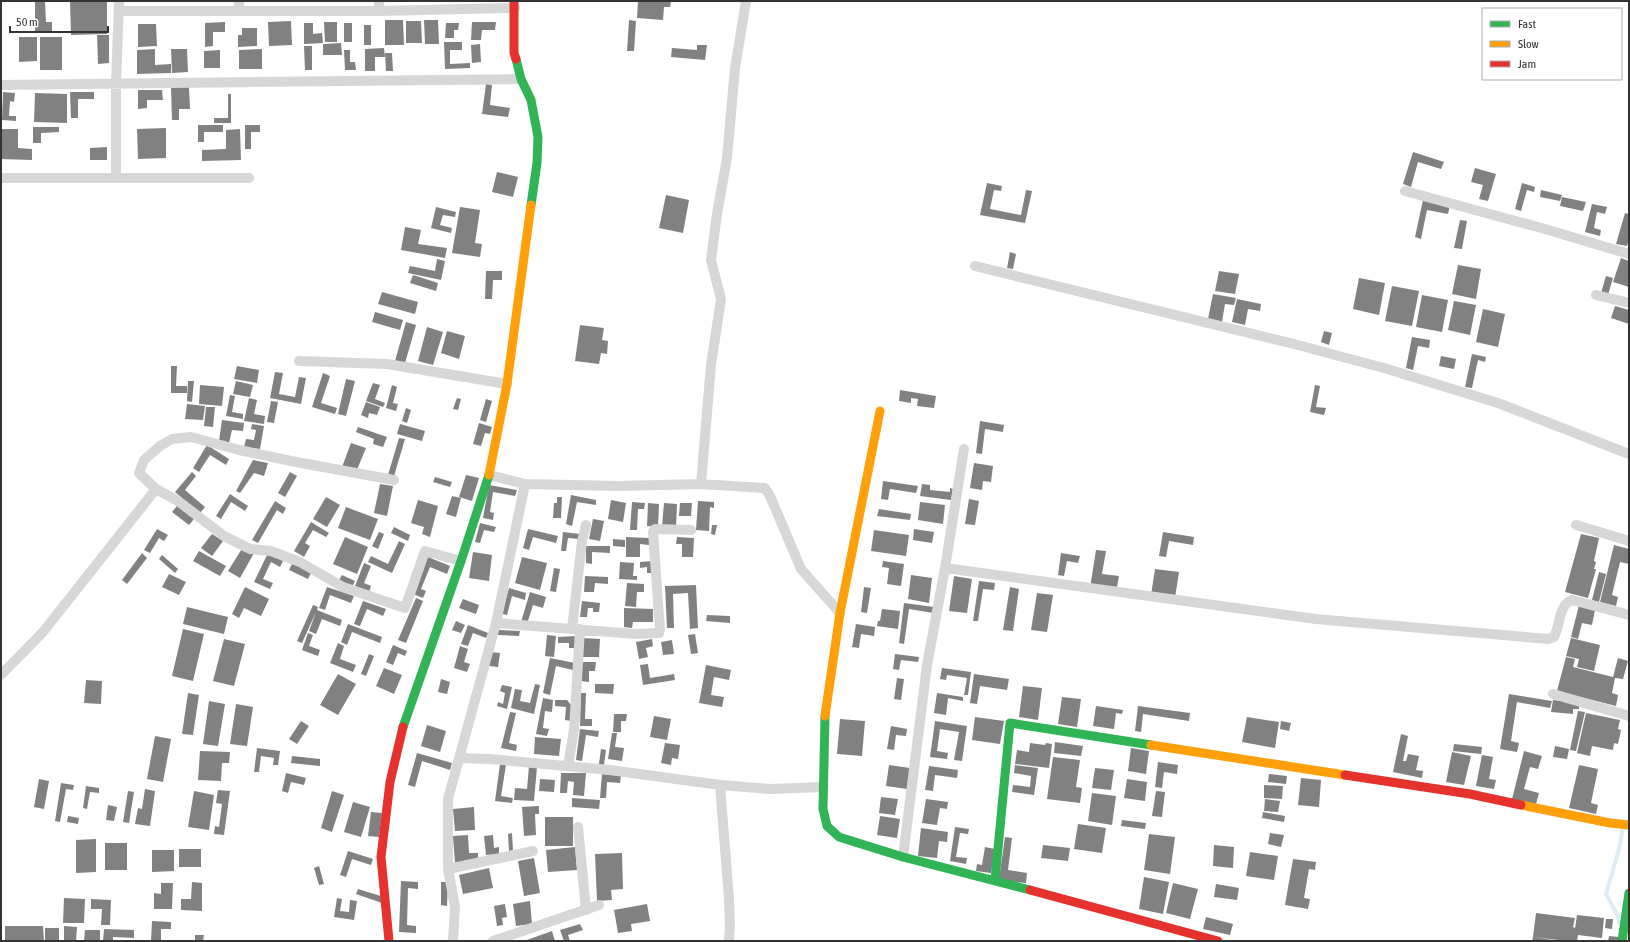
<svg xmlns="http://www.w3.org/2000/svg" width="1630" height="942" font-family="'Asap Condensed',sans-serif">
<rect width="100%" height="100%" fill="#fff"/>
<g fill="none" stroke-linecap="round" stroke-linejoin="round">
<!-- stream -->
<path stroke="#ddebf3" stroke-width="4" d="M1619 923 1618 916 1606 894 1619 849 1623 827"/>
</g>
<!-- building -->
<path fill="#818181" d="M35 1H45L46 22H52V32H35Z
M70 1H107V34L71 35Z
M638 1H671L670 7H664L663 20 637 18Z
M385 20H403L404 45H385Z
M424 20H438L439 44H425Z
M629 20 636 21 634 51H627Z
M291 21 292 45 269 46 268 22Z
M406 21H421L422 43H406Z
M225 22V32H213V46L205 47V23Z
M324 22H337V42H325Z
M472 22H496L495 30H482L481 40H471Z
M304 23H313V34L322 33 323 43 304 44Z
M344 23H352V42H344Z
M446 23H459L458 30H454V38H445Z
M138 24H156L157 46 138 47Z
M364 25H371V45H364Z
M242 28H257V46L238 47V35H242Z
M97 35H109V63L98 64Z
M19 37H37V61L19 62Z
M40 37H62V70H40Z
M444 42H462V50H450V64L470 63V68L445 69Z
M341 43 342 55H323V44Z
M480 44 481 62 472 63 471 45Z
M697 45H707L705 60 671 57 672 48 697 50Z
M304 46H312V70H305Z
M384 48 385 57H375V71H365V49Z
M155 49V65L171 64V73L137 74V50Z
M171 49H187L188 72 172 73Z
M262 49V69H239V50Z
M220 50V68H204V51Z
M344 50H350V62H355L356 70H345Z
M385 53H392L393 71H386Z
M486 84 492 85 490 105 510 108 508 117 482 114Z
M171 87H189L190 109H179V120H172Z
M138 90H162L163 100H147V108L138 109Z
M3 92 15 93 14 102 10 101 9 116H16V121L2 120Z
M70 92H94V99H78V118H71Z
M35 93 67 94V123L34 122Z
M228 94H231V123H214V118H228Z
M198 125H223V132H204V142H198Z
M245 125H260V132H251V149H245Z
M33 127H59V132L41 133V143H33Z
M166 128V158L138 159 137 129Z
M1 129H18V148L32 149V160L1 159Z
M240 129 241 160 202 161V150L226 149V130Z
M107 147V160H90V148Z
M1413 152 1444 162 1441 169 1418 162 1411 187 1403 184Z
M1475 168 1496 174 1488 201 1479 199 1483 185 1471 182Z
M497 172 518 177 513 197 492 192Z
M987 183 1002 186 1001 191 994 190 990 209 1021 215 1026 190 1032 191 1025 223 980 215Z
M1522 183 1535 187 1534 192 1527 190 1521 211 1515 209Z
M1541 190 1562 195 1560 201 1540 197Z
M666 195 689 200 683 233 659 228Z
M1562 197 1586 202 1583 211 1560 206Z
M1423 200 1450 205 1448 214 1427 210 1421 239 1415 237Z
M1592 204 1607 207 1605 214 1597 212 1594 228 1601 230 1600 236 1585 232Z
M436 207 456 212 455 217 443 215 440 225 452 228 451 233 431 228Z
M460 207 480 210 475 243 482 244 480 257 452 253Z
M1625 213 1629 214V240L1627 246 1616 244Z
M1460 220 1467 221 1462 249 1454 248Z
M405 227 421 230 418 244 447 248 445 258 401 250Z
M1010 252 1016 254 1013 269 1007 268Z
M1621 258 1629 261V287L1613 282Z
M437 259 445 261 441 280 408 273 410 266 435 271Z
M1458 265 1481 269 1476 299 1452 294Z
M486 271H502V280H493L492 299H485Z
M1219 271 1239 274 1235 294 1215 291Z
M413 275 438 283 436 291 410 283Z
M1606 276 1613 278 1608 295 1601 293Z
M1359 278 1385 283 1379 315 1353 309Z
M1392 286 1419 291 1412 326 1385 321Z
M382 292 418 302 415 314 378 304Z
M1213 294 1236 298 1234 305 1225 304 1222 322 1208 319Z
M1422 295 1448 300 1442 332 1416 327Z
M1237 299 1261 304 1260 311 1248 309 1245 325 1232 322Z
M1454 301 1476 305 1470 335 1448 330Z
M1615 306 1629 310V324L1611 318Z
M1483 309 1505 314 1498 347 1476 342Z
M375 312 403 320 400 330 372 322Z
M406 322 416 325 405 363 395 361Z
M580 325 604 328 602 340 608 341 607 354 601 353 599 364 575 361Z
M427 327 443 332 433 365 418 361Z
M447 331 465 336 459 359 441 353Z
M1324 331 1332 333 1329 345 1321 342Z
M1412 337 1430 340 1429 348 1418 346 1413 370 1406 368Z
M1472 354 1486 357 1485 362 1478 360 1472 388 1465 387Z
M1441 356 1456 359 1454 369 1439 366Z
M171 366H177L176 386H187V393H171Z
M237 366 259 370 257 383 234 379Z
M275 372 283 373 279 394 295 397 299 377 306 378 301 404 270 398Z
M323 373 330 376 321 403 337 408 335 414 312 407Z
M346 379 355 381 346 416 338 414Z
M188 381H194L192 402 187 401Z
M236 381 253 385 250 397 233 394Z
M373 383 380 385 375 399 385 403 383 407 366 401Z
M200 385 224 387 222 406 199 404Z
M392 385 397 387 393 403 398 404 396 411 386 408Z
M1315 385 1320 386 1316 407 1326 408 1324 415 1310 412Z
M900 390 936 396 934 408 917 406 918 399 911 398V403L899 401Z
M230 395 235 396 232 412 243 414V419L226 416Z
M249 398 257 400 254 414 265 416 264 424 244 421Z
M457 398 461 399 458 410 453 409Z
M486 399 492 401 486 422 480 420Z
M271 401 278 402 274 423 267 422Z
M366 402 380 407 377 415 369 413 368 418 361 415Z
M187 404 205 406 203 420 185 419Z
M206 407H215L213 427 204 426Z
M406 408 411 410 407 423 402 421Z
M222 420 244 423 243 431 232 430 229 443 219 441Z
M980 421 1004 425 1003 432 985 429 982 454 976 453Z
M479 423 492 427 490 434 485 433 481 446 473 444Z
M252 424 264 426 260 449 244 447 246 439 254 440 256 430 251 429Z
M400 424 425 431 422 441 397 434Z
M358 427 387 437 383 447 373 444 374 439 356 432Z
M399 438 405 439 394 476 388 475Z
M351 443 366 448 356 472 342 467Z
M207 445 229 459 226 465 210 455 199 472 193 468Z
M253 460 268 463 264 476 254 473 240 493 236 491Z
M974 463 993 466 991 482 983 481 982 490 970 488Z
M192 472 196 476 185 490 205 507 200 513 175 492Z
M290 472 297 476 285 497 278 493Z
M466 475 479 478 472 501 459 497Z
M435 477 452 482 450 487 433 482Z
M883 481 918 486 916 493 890 489 888 500 881 499Z
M380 484 393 486 387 516 374 513Z
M922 484 930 485V490L950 492V488L953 489 951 500 920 496Z
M489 485 517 490 515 496 493 492 490 512 494 513 493 520 483 518Z
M230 494 248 506 245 511 231 502 221 519 216 516Z
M571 495 596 500V505L577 502 572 526 566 524Z
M452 496 461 498 456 517 446 514Z
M326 497 340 505 327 527 313 519Z
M557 497H562L561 518H553L554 503H557Z
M969 499 979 501 975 525 965 524Z
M418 500 438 506 430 537 422 534 424 527 411 523Z
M611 500 626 503 623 522 608 519Z
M275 501 286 508 283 514 277 510 258 543 252 540Z
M698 501 714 502V508L710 507 709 531 696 530Z
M632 502 645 503 644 509H638L637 530H630Z
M920 502 945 505 943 524 918 520Z
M648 503 659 504 658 527 647 526Z
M664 503 677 504 676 528 662 527Z
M680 503H692L691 516H679Z
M177 506 194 519 189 525 172 512Z
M346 507 378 519 370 540 338 528Z
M879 509 911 514 910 520 877 516Z
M593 519 604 521 600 541 589 539Z
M311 522 329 533 326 537 313 530 305 543 310 546 304 557 294 551Z
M480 523 496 527 494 532 484 530 480 543 475 542Z
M712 525H717L715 535 711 534Z
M394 527 410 535 408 541 391 533Z
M157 529 168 535 164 541 159 538 150 553 144 550Z
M528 529 558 536 556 543 533 537 529 550 523 548Z
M914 529 934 532 932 543 913 540Z
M874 530 909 535 906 556 871 551Z
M379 532 384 534 378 549 372 546Z
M563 532 580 534 579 539 568 538 566 551H561Z
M1163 532 1194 537 1193 545 1169 541 1166 557 1159 556Z
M212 534 223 541 212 556 201 548Z
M1581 534 1599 538 1594 561 1596 562 1594 569H1596L1588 598 1565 592Z
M345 537 368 547 357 574 333 564Z
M626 537 649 538V545L640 544V557H626Z
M677 537 694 538 693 557H682V544H676Z
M613 539 625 540V547L613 546Z
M399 541 405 544 392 573 368 562 371 556 388 564Z
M1614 545 1629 549V564L1620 562 1612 595 1618 597 1616 606 1600 602Z
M586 546H610V553L592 552V564L586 563Z
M243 547 254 553 240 578 228 571Z
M1096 550 1106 551 1102 574 1119 576 1116 592 1090 588Z
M199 551 226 566 220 576 193 561Z
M473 552 492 555 489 581 469 578Z
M142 553 147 558 127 584 122 580Z
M268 553 283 561 280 567 271 562 263 579 273 583 270 589 254 582Z
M1061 553 1080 556 1078 563 1067 561 1064 576 1058 575Z
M162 555 178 569 175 573 159 559Z
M428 557 450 566 447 574 430 567 421 589 426 591 423 598 413 594Z
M522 557 547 563 540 590 515 583Z
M652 561V573H647V567L640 568V562Z
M883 561 904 564 901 586 887 584 889 568 882 567Z
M293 562 312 571 308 579 289 570Z
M620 562 634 563 633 576H637V580L619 579Z
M364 563 371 566 364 583 371 586 369 592 355 586Z
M554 568 560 569 556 592 550 591Z
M1155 569 1179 572 1175 598 1151 595Z
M1599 572 1606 574 1599 602 1592 600Z
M169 574 186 582 179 595 162 587Z
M342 575 355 581 352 587 339 580Z
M911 575 932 578 929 603 908 599Z
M585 576 608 577V584L595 583 594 592H584Z
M954 576 972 579 967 613 949 611Z
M979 581 995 583 994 590 983 589 978 621H973Z
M627 583 644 584V592H637L636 607 625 606Z
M696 585 698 628 690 629 688 593 673 594 674 628H667L665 586Z
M245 587 269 599 261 616 244 608 239 618 232 614Z
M327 587 354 596 351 603 330 595 325 610 319 608Z
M864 587 871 588 867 613 861 612Z
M1010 587 1019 589 1013 631 1003 630Z
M509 588 526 593 525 600 512 596 507 615 502 614Z
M530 592 546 597 543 608 533 605 527 624 521 622Z
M1037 593 1053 595 1047 632 1031 630Z
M416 598 423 601 406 643 398 640Z
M463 599 479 605 476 614 459 608Z
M363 601 386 609 383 616 367 609 360 626 354 624Z
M582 601 600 603 599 612H593V608H588L587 617H580Z
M904 603 934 607 933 613 909 609 904 644 899 643Z
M313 605 318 607 317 610 342 620 340 626 322 619 316 634 309 631 316 612 302 643 297 641Z
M1579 605 1595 610 1592 625 1582 623 1578 639 1571 637Z
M187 607 228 617 224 634 183 624Z
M624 608 653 609V622H633L632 628 624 627Z
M882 609 900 611 898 629 877 626 878 621H880Z
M707 615 730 616V623L706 621Z
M456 621 465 625 461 633 452 630Z
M348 624 382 637 380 643 352 632 347 645 341 642Z
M856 624 875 627 874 636 861 634 859 648 852 647Z
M468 625 488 633 486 638 473 633 468 646 461 644Z
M183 629 204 634 193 681 172 676Z
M498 630 520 631 519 636 498 635Z
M308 633 313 635 309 646 320 650 318 656 302 650Z
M695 634 698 653 691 654 688 635Z
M547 635 556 636 554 657 545 656Z
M576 636 577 648H569V643H558V637Z
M582 638 600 639 599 657H582Z
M1571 638 1600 645 1594 671 1577 667 1579 659 1566 656Z
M224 639 245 644 234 686 213 681Z
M652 639 653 646 646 648 648 657 639 659 636 642Z
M672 640 674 654 663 655 661 642Z
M338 643 344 646 340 659 356 665 353 672 330 663Z
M393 645 407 651 405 656 398 653 393 665 386 662Z
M460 646 468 649 464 662 470 664 467 672 454 668Z
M490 652 500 653 498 667 489 666Z
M369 654 374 656 366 676 361 674Z
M895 654 919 657 918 662 901 660 899 670 893 669Z
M1566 657 1575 659 1573 667 1613 677 1618 658 1628 661 1623 679 1615 678 1612 693 1618 695 1616 706 1557 691Z
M550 658 575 663 573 670 556 666 550 695 543 693Z
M582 662H596L595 671H589V682L581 681Z
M648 664 650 678 674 674 675 680 643 685 640 665Z
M706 665 731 670 729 680 714 677 711 695 724 697 722 707 699 703Z
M384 668 402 675 394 694 376 686Z
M942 668 971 672 968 695H964L967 678 947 675 946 680 940 679Z
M338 674 356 684 338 715 320 705Z
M974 674 1009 679 1007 690 980 686 977 704 970 703Z
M897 678 904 679 901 700 894 699Z
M441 679 450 682 447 694 438 692Z
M86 680 102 681 101 704 84 703Z
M535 684 540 685 534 714 511 708 515 689 522 690 520 701 530 703Z
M595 684H614L613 694 595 693Z
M502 685 512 687 507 709 497 706 498 702 503 704 505 693 500 691Z
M1023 686 1042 688 1038 720 1019 717Z
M188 693 199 695 193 735 182 734Z
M581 693H586L585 719H592V726H580Z
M937 693 963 697V701L948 698 946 715 934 713Z
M1509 694 1552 701 1550 708 1517 702 1511 741 1519 743 1517 752 1500 749Z
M1062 697 1081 699 1077 727 1058 724Z
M543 698 553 700 552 712 545 711 543 728 549 729 547 736 536 734Z
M555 700H567L571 705V721L565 720 566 707 555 706Z
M1553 700 1579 703V709H1573V714L1551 712Z
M209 701 225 704 218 746 203 744Z
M236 704 253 707 247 746 230 744Z
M1096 706 1123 710 1122 714 1116 713 1114 729 1093 726Z
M1138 706 1190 713 1189 721 1143 714 1141 732 1135 731Z
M1578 711 1585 712 1576 751 1570 750Z
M510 712 516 713 509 743 517 745 516 751 501 748Z
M1586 713 1620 720 1618 729 1621 730 1618 744 1614 743 1613 750 1592 746 1590 756 1577 753Z
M614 714H627L626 721H621V732H613Z
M654 716 671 719 667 740 650 737Z
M975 717 1004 721 1000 744 972 740Z
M1247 717 1279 722 1275 748 1242 742Z
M840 719 865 721 862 756 837 754Z
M301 721 309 726 297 744 289 739Z
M935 721 967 726 962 761 954 760 959 732 940 729 937 751 948 753 947 759 930 757Z
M1281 721 1291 723 1289 731 1280 729Z
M427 725 446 731 440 752 421 746Z
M891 726 907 729 906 736 896 735 894 750 887 749Z
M580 729 599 731 598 737 586 735 582 761 576 760Z
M612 733H617L615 747 624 748 622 761 608 759Z
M1401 734 1408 736 1403 761H1406L1408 754 1419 756 1416 770 1423 771 1422 778 1393 772Z
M155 736 171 739 163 782 147 779Z
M535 737 561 739 559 756 534 754Z
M1055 742 1083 746 1081 756 1054 753Z
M665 743 680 745 678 759 672 758 671 765 661 763Z
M1030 743 1045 745 1046 743 1052 744 1049 768 1015 764 1017 750 1029 752Z
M1454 744 1482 747 1481 754 1453 751Z
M1555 746 1569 749 1567 759 1553 757Z
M257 748 280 751 278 765H273L274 758 261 756 259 772H254Z
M1131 748 1149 751 1146 774 1128 771Z
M601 749 606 750 604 765 599 764Z
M200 751 230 752 229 763H222L221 781 198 780Z
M1524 751 1542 756 1538 769 1530 767 1524 789 1539 793 1536 804 1512 799Z
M1452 752 1471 756 1464 785 1446 782Z
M417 753 452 763 450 770 422 761 415 787 408 785Z
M1482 755 1493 757 1489 779 1496 780 1494 789 1476 786Z
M292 756 320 759V766L291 763Z
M1053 757 1080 760 1076 787 1082 788 1080 803 1047 799Z
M1158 762 1178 765 1177 774 1164 772 1162 788 1155 787Z
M500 764 506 765 501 796 513 798 512 803 495 801Z
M889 765 910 768 907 789 886 786Z
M1015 765 1038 768 1034 795 1012 792 1013 785 1030 787 1031 776 1014 773Z
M1579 765 1598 769 1591 803 1598 805 1596 814 1569 808Z
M529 766 537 767 534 801 514 800 515 788 527 789Z
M929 766 958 770 957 778 935 775 933 791 925 790Z
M1095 768 1114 770 1111 790 1092 788Z
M286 773 306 778 304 785 291 782 288 793 282 791Z
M561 773H586L584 796 573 795 574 782 568 781 567 793H560Z
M602 774 621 776 620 783 607 782 606 798H600Z
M1269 774 1287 776 1286 784 1268 782Z
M1301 778 1321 780 1319 807 1298 805Z
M39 779 49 781 44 809 34 807Z
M540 779 555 780 554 792 539 791Z
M1127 779 1147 782 1145 801 1124 798Z
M61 783 74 785 73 790 66 789 60 822 55 821Z
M1264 785 1283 786 1282 799 1264 798Z
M86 786 99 788V793L90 792 87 809 83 808Z
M145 789 155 791 150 826 135 824 138 808 142 809Z
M218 790 230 791 224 835 214 834 215 826 219 827 222 804 216 803Z
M128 791 134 792 129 823 123 822Z
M194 791 214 795 209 830 188 827Z
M332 791 344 795 332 832 321 828Z
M1156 791 1165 792 1162 817 1152 816Z
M1092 793 1116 796 1112 825 1088 821Z
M881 797 898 799 895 815 879 813Z
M572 798 600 800 599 809 572 807Z
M926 799 948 802 947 809 940 808 937 825 922 823Z
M1265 799 1280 801 1278 812 1264 811Z
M353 802 370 807 361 837 344 832Z
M108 805 117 807 114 821 106 820Z
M539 806V814H535L536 835 524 836 522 807Z
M474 807 475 830 455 831 453 809Z
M371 812 382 813 379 837 368 836Z
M1263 812 1285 816 1284 822 1262 818Z
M68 816 79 818 78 824 67 822Z
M880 816 900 819 897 838 877 835Z
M545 817H573V846H545Z
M1122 820 1146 823 1145 829 1121 826Z
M1078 824 1106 828 1102 853 1074 849Z
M955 827 969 829 968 834 960 833 956 857 967 858 966 864 950 861Z
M921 828 948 832 947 842 939 841 937 858 918 856Z
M512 833 513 850 509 851 508 834Z
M1270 833 1284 835 1281 847 1268 844Z
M1149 834 1175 837 1170 874 1144 870Z
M468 835 469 853H478V861L455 863 453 836Z
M493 835 494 848 499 847V854L486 855 484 836Z
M1005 837 1012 838 1008 870 1027 873 1026 883 999 880Z
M96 839V872L76 873V840Z
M105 843H127V870H105Z
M1043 845 1070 848 1068 861 1041 858Z
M1214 845 1234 847 1233 868 1213 866Z
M575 847 577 870 548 872 546 850Z
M985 847 995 849 991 873 976 871 977 864 982 865Z
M179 849H201V867H179Z
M152 850H174V871L152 872Z
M348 851 373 859 371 865 352 859 346 877 340 875Z
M1250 852 1278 856 1274 880 1246 876Z
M622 853 623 889 611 890 612 900 597 901 595 854Z
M534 858 540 893 524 896 518 861Z
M1293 859 1316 862 1315 870 1309 869 1304 898 1310 899 1308 909 1285 905Z
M319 866 324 884 319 885 314 868Z
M489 868 493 888 463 894 459 875Z
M1144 877 1169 882 1163 914 1139 909Z
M401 881 418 882V889L408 888 407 925 416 926V933L399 932Z
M192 882 202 883V911L181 910V899H191Z
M441 882H448L447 906 441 905Z
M161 883H173L172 909H154V893L161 894Z
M1173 883 1198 889 1190 919 1166 913Z
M1216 884 1239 888 1237 900 1214 897Z
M358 889 384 897 382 903 356 894Z
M64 898 85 899 84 923H63Z
M337 898 342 899 340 911 349 912 350 900 357 901 354 920 334 917Z
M91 899 111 900 110 925H101L102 909H91Z
M530 901 532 924 516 926 513 904Z
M505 904 507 917 502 918 503 925 497 926 494 906Z
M647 904 650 921 631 924 632 931 618 933 614 910Z
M1536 913 1575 918 1573 927 1575 928 1574 935 1577 915 1604 918 1602 938 1578 935 1577 941H1566L1533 937Z
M1206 917 1233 924 1230 935 1203 929Z
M1606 919H1613L1612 929 1605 928Z
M152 921 171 922V929H161V941H151Z
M580 924 583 930 568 935 570 941H564L560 930Z
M5 926H43L44 941H5Z
M64 926 77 927 76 941H64Z
M45 928H59V941H45Z
M104 929 134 930V938L113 937V941H103Z
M85 930H100V941H84Z
M552 931 555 941H524Z
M195 935H204L203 941H195Z
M1609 936 1619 937 1618 941H1608Z
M1533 937 1553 940V941H1532Z"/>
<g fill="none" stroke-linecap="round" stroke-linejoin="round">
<!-- street -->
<path stroke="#d7d7d7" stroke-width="10" d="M239 1V11
M379 1V11
M119 11H379L515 8
M1 85 521 79
M116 177V84L119 1
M1 178H249
M1405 191 1545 229 1629 254
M975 266 1294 344 1384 368 1498 403 1629 454
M1596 295 1629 303
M299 361 387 364 507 384
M489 475 525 484 618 486 701 484 765 488 770 496 801 569 840 613
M394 480 291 461 239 450 191 437 172 439 160 446 144 460 139 473 156 489 178 501 224 536 250 549 271 551 300 562 343 587 405 608 425 551 461 561
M701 484 711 365 721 299 711 260 717 214 727 158 735 68 746 1
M1576 525 1629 541
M945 568 1316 619 1548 639 1554 637C1560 626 1559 604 1572 600L1629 615
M496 623 635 634 659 633 660 630 653 532 655 529 691 530
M572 629 582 541 586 525
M1 675 43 632 156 489
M1553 694 1629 716
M459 758 490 759 610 770 720 785 771 789 823 787
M568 766 574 730 580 629
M720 785 729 899 730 925 729 941
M578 827 586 910
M903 857 927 665 945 568 964 449
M448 869 533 851
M453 941 455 907 448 869V799L496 623 525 484
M493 941 599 905"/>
<!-- fast -->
<path stroke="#30b455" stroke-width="9" d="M516 59 521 79 531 100 538 137 537 163 531 205
M825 716 823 809 827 826 839 837 903 857 1030 890
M403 727 461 561 489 475
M995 880 1010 723 1151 745
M1622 941 1629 893"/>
<!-- slow -->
<path stroke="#ff9f0a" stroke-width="9" d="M489 475 507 384 531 205
M825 716 840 613 880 411
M1151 745 1345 775
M1521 805 1610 823 1629 825"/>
<!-- jam -->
<path stroke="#e5322d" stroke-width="9" d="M514 1V53L516 59
M1345 775 1470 794 1521 805
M1030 890 1218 941
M389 941 381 857 390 782 403 727"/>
</g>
<!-- border -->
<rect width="1630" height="942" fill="none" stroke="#333333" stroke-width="4"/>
<!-- legend -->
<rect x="1482" y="8" width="140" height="72" fill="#ffffff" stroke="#adadad"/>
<rect x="1490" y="21" width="20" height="6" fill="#30b455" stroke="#adadad"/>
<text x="1518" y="28" font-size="12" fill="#333333">Fast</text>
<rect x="1490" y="41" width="20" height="6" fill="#ff9f0a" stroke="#adadad"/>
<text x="1518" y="48" font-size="12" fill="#333333">Slow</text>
<rect x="1490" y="61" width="20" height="6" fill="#e5322d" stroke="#adadad"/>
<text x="1518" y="68" font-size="12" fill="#333333">Jam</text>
<!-- scale -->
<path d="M10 26v6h98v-6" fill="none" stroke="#333333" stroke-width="2"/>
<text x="16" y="26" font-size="12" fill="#333333" stroke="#ffffff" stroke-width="3" paint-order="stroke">50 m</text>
</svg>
